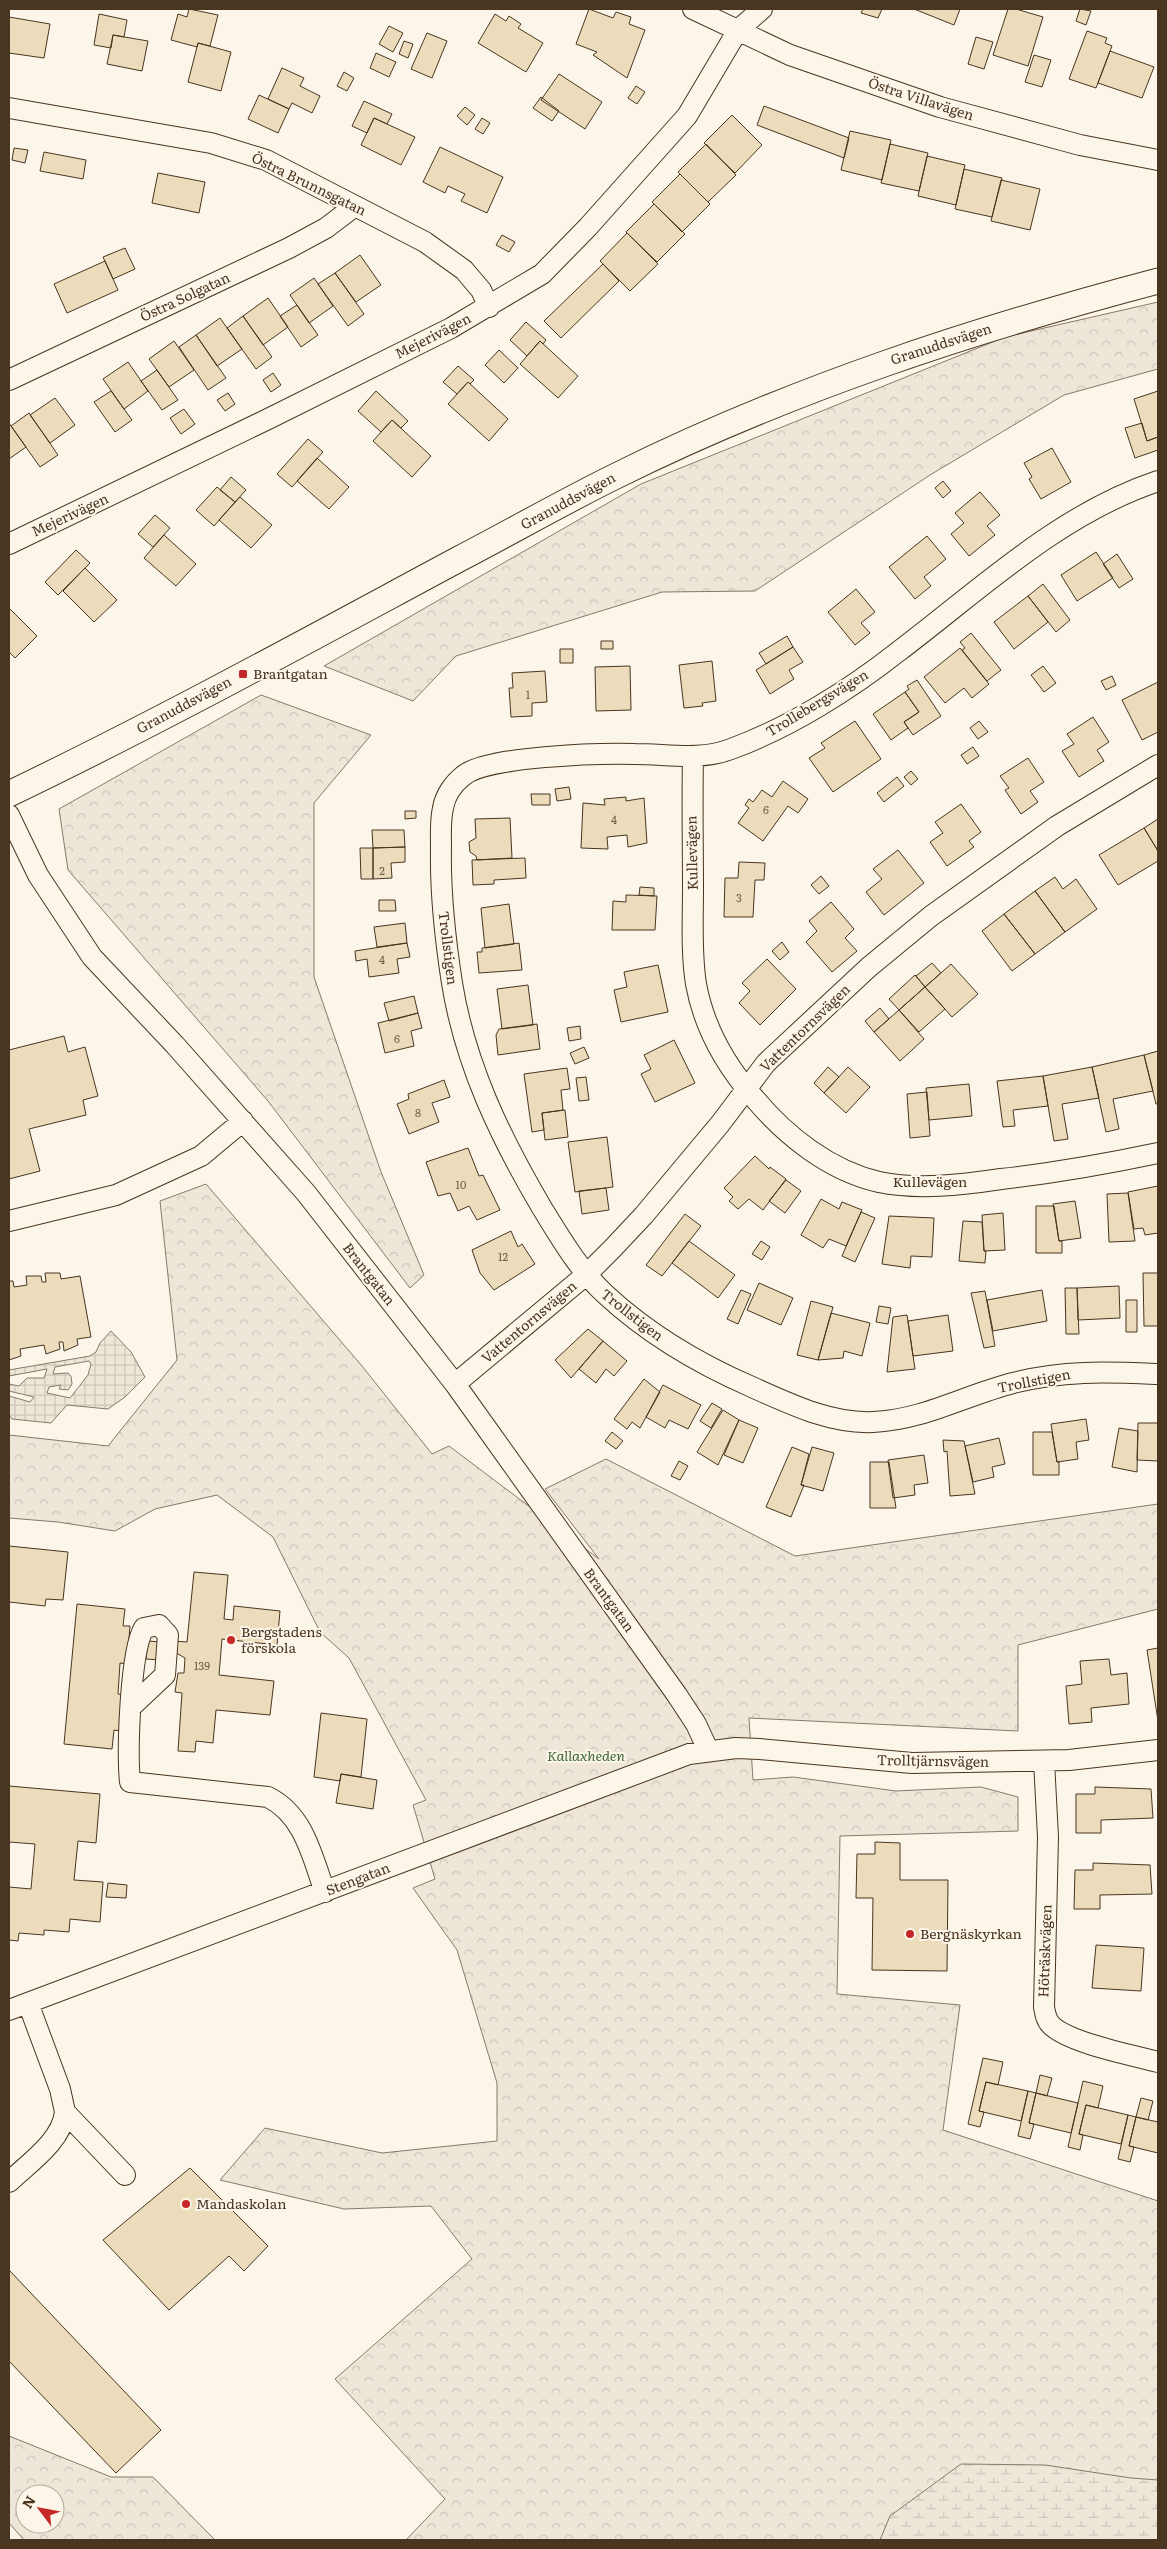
<svg xmlns="http://www.w3.org/2000/svg" width="1167" height="2549" font-family="Literata,serif">
<defs>
<pattern id="forest-crowns" width="20" height="18" patternUnits="userSpaceOnUse" patternTransform="scale(1.25)"><rect width="20" height="18" fill="#ede6d9"/><path d="M2 6a3 3 0 1 1 6 0M12 15a3 3 0 1 1 6 0" fill="none" stroke="#cdc6ba"/></pattern>
<pattern id="wetland-marsh" width="20" height="14" patternUnits="userSpaceOnUse" patternTransform="scale(1.25)"><rect width="20" height="14" fill="#ede6d9"/><path d="M1 5h8M5 5V1M11 12h8M15 12V8" fill="none" stroke="#cdc6ba"/></pattern>
<pattern id="plaza-grid" width="8" height="8" patternUnits="userSpaceOnUse" patternTransform="scale(1.25)"><rect width="8" height="8" fill="#ede7d9"/><path d="M0 4h8M4 0v8" fill="none" stroke="#cdc7ba"/></pattern>
</defs>
<rect width="100%" height="100%" fill="#fbf6e9"/>
<!-- forest -->
<path fill="url(#forest-crowns)" stroke="#887966" fill-rule="evenodd" d="M1158 302V369L1064 395 930 475 755 591 662 592 456 656 413 701 324 666 641 484 1005 337Z
M261 695 371 735 314 803V977L381 1172 424 1275 410 1288 268 1101 68 870 59 809Z
M206 1184 362 1366 432 1454 449 1446 599 1559 545 1489 606 1459 795 1556 1158 1504V1609L1018 1645V1731L749 1718 753 1780 793 1777 896 1791 981 1787 1018 1797V1831L840 1836 837 1994 960 2005 943 2130 1158 2201V2540H406L445 2499 335 2379 472 2259 431 2206 344 2209 220 2180 265 2128 382 2153 497 2141V2083L457 1950 413 1888 435 1879 413 1805 426 1800 349 1658 320 1632 273 1537 217 1495 155 1509 115 1531 58 1522 9 1518V1435L108 1446 177 1360 160 1201Z
M9 2436 111 2477H153L215 2540H24L9 2523ZM25 2494H55V2524H25Z"/>
<!-- wetland -->
<path fill="url(#wetland-marsh)" stroke="#887966" d="M961 2464 1045 2465 1131 2478 1158 2480V2540H880L890 2516Z"/>
<!-- plaza -->
<path fill="url(#plaza-grid)" stroke="#887966" fill-rule="evenodd" d="M111 1331 131 1352 145 1377 125 1397 108 1409 67 1405 51 1423 12 1419 9 1415V1396L30 1402 34 1397 9 1391V1384L19 1386 27 1378H44L47 1369 9 1376V1370L90 1356 96 1352 100 1343ZM89 1361 91 1364 88 1375 70 1398 47 1393 49 1387 61 1385 59 1389 68 1390 72 1384 71 1376 68 1373 53 1374 55 1367Z"/>
<!-- building -->
<path fill="#ecdcbc" stroke="#4a3520" d="M189 9 218 15 210 46 198 43 197 47 171 40 178 14 187 17Z
M589 9 613 18 616 12 631 17 629 24 645 30 627 78 593 55 597 52 576 44Z
M863 9H882L878 18 861 13Z
M914 9H960L954 25Z
M1008 9H1016L1043 17 1028 66 993 55Z
M1080 9 1091 11 1086 25 1076 21Z
M99 14 127 20 124 37 113 35 111 48 94 45Z
M495 14 506 21 509 16 521 24 518 28 543 43 526 72 478 43Z
M9 17 50 24 44 58 9 53Z
M389 26 403 33 393 52 379 44Z
M1087 31 1107 38 1105 43 1112 46 1096 88 1069 79Z
M427 33 447 41 432 78 411 69Z
M113 35 148 41 142 71 107 64Z
M976 37 993 42 984 69 968 64Z
M404 41 413 44 408 58 399 54Z
M198 43 231 52 221 91 188 82Z
M1110 51 1154 67 1142 98 1098 83Z
M376 53 396 62 389 77 370 68Z
M1034 55 1051 60 1042 87 1025 82Z
M282 68 304 78 300 86 320 96 312 113 292 103 289 109 268 99Z
M344 72 354 78 347 91 337 86Z
M559 74 602 102 585 129 541 100Z
M636 86 645 92 637 104 628 98Z
M259 95 289 109 278 133 248 119Z
M541 97 559 111 552 121 533 108Z
M364 101 392 114 387 124 374 118 367 133 352 126Z
M764 106 849 138 844 158 757 125Z
M465 107 475 115 467 125 457 116Z
M732 115 762 145 735 173 704 143Z
M374 118 415 137 401 165 361 145Z
M482 118 490 123 483 134 475 129Z
M850 131 891 140 882 180 841 170Z
M706 144 736 175 708 202 678 172Z
M890 144 928 153 919 191 881 183Z
M440 147 503 177 487 213 461 201 465 194 448 186 445 193 423 182Z
M14 148 28 150 25 163 12 160Z
M44 152 86 160 83 179 40 171Z
M927 156 965 165 956 205 918 196Z
M964 169 1002 178 992 217 955 209Z
M158 173 205 182 199 213 152 203Z
M680 174 710 204 682 232 652 202Z
M1001 180 1040 189 1030 230 991 221Z
M654 204 685 234 657 262 626 232Z
M627 233 658 264 630 291 600 261Z
M502 235 515 242 509 252 496 245Z
M125 248 135 269 113 279 103 257Z
M360 255 381 285 356 302 335 273Z
M105 261 118 290 67 313 54 284Z
M603 264 619 281 561 338 544 321Z
M335 273 364 314 348 326 318 284Z
M314 278 333 306 309 323 290 295Z
M268 298 288 327 263 345 243 316Z
M297 305 318 335 301 347 280 316Z
M243 316 272 357 256 369 227 328Z
M220 318 242 349 217 366 196 335Z
M526 322 546 340 543 344 540 341 527 356 510 340Z
M196 335 226 378 208 390 179 347Z
M174 341 194 370 169 387 149 359Z
M540 341 578 376 558 398 520 364Z
M499 350 518 368 504 383 485 365Z
M128 362 148 391 124 409 103 379Z
M458 366 474 380 470 384 468 382 457 394 443 382Z
M157 370 178 400 162 410 141 381Z
M273 373 281 385 271 392 263 380Z
M468 382 508 419 489 441 448 404Z
M111 391 132 420 115 432 94 402Z
M376 391 408 421 401 428 392 420 381 432 358 411Z
M1158 391V437L1147 441 1134 399Z
M228 393 235 404 225 411 217 400Z
M55 398 75 425 50 443 30 415Z
M184 409 195 424 181 434 170 418Z
M29 413 58 455 40 467 11 426Z
M392 420 431 456 412 477 373 441Z
M9 423 26 447 9 459Z
M1142 423 1147 441 1158 437V450L1135 458 1125 428Z
M308 439 323 452 292 487 277 474Z
M1052 448 1071 482 1041 499 1029 479 1032 477 1024 463Z
M317 458 349 487 329 509 297 481Z
M231 477 246 490 235 502 220 490Z
M943 481 951 491 943 498 935 488Z
M217 487 235 502 214 526 196 510Z
M980 492 1000 515 987 526 995 535 969 556 951 534 964 523 955 513Z
M240 497 272 525 251 548 219 520Z
M155 515 170 528 153 547 138 534Z
M164 535 196 564 176 586 144 558Z
M927 536 946 559 924 577 931 586 915 599 889 567Z
M76 550 90 563 58 595 45 582Z
M1096 552 1113 578 1077 601 1061 575Z
M1117 554 1133 579 1119 588 1103 564Z
M85 568 117 600 94 622 63 591Z
M1043 584 1070 620 1056 632 1028 596Z
M856 589 875 612 861 623 870 633 855 645 828 612Z
M1028 596 1048 622 1014 649 994 622Z
M9 608 37 636 15 658 9 652Z
M971 633 1001 670 987 681 962 650 965 648 960 642Z
M787 636 793 647 766 664 759 653Z
M601 641H613V649H601Z
M793 647 803 662 789 670 794 679 770 694 756 670Z
M960 648 989 684 972 698 964 688 945 703 924 677Z
M560 649H573V663H560Z
M712 661 716 701 702 703 703 706 684 708 679 665Z
M630 666 631 710 596 711 595 667Z
M1043 666 1056 683 1044 692 1031 675Z
M545 671 547 702 532 703V716L511 717 509 688H513L512 673Z
M1112 676 1116 685 1106 690 1101 681Z
M917 680 941 716 913 735 904 722 919 712 905 692 909 689 907 686Z
M1158 682V732L1142 740 1122 700Z
M905 692 919 712 904 722 908 728 891 740 873 714Z
M1093 717 1109 742 1097 750 1104 761 1079 777 1062 751 1074 744 1067 734Z
M855 721 881 759 833 792 809 758 825 748 821 743Z
M979 721 988 732 978 739 970 728Z
M973 747 979 756 967 764 961 755Z
M1028 758 1044 782 1030 791 1038 802 1021 814 1005 790 1009 788 1000 776Z
M911 771 918 779 911 785 904 777Z
M897 777 904 786 884 802 877 793Z
M783 781 808 799 798 813 788 806 763 841 738 823 749 808 745 805 749 799 753 802 762 790 772 797Z
M569 787 571 799 557 801 555 789Z
M531 794H550V805H532Z
M626 797V801L644 798 647 843 628 847 627 835 607 837 608 849 581 848 583 803 605 805 604 799Z
M961 804 981 832 969 841 974 847 947 866 930 842 943 833 935 822Z
M405 811H416V818L405 819Z
M510 818 512 858 477 860 476 856 470 852 469 842 476 838 475 819Z
M1158 819V851L1144 828Z
M1144 828 1158 851V861L1118 885 1099 855Z
M372 830H404L405 847 373 848Z
M405 847V862L391 863 392 878 373 879V848Z
M360 848H373V879H361Z
M898 850 924 883 884 915 866 892 882 879 873 869Z
M525 858 526 878 494 880V884L473 885 472 860Z
M739 862 765 863 764 880H755L753 917H724L725 878H738Z
M821 876 829 886 819 894 811 885Z
M1055 877 1063 889 1076 879 1097 909 1065 932 1035 891Z
M640 887 654 888V896L639 895Z
M1035 891 1065 932 1035 954 1004 914Z
M626 895 657 896 655 930H612L613 901 626 902Z
M379 900H395L396 911H379Z
M831 902 854 929 845 938 857 951 832 972 806 942 817 931 809 921Z
M509 904 514 944 485 948 481 908Z
M1004 914 1035 954 1012 971 982 931Z
M405 923 407 943 377 947 374 927Z
M782 942 789 952 780 960 772 951Z
M407 943 410 957 397 959 399 973 369 977 367 959 356 961 355 951Z
M519 943 522 970 479 973 477 952H482V948Z
M767 959 796 989 760 1025 739 1003 750 991 742 983Z
M932 963 941 973 925 987 916 976Z
M951 964 978 994 952 1017 925 987Z
M658 965 668 1012 621 1022 614 990 627 987 624 972Z
M915 975 925 987 899 1010 889 999Z
M528 985 533 1025 502 1029 497 989Z
M925 987 945 1009 919 1032 899 1010Z
M414 996 418 1013 389 1021 384 1003Z
M880 1008 889 1019 874 1032 865 1021Z
M899 1010 924 1039 900 1061 874 1032Z
M418 1013 422 1028 411 1031 414 1046 385 1053 378 1023Z
M537 1024 540 1049 498 1055 496 1035 499 1029Z
M580 1026 581 1039 569 1041 567 1028Z
M64 1036 68 1052 85 1047 98 1096 83 1100 86 1115 29 1129 40 1171 9 1179V1050Z
M674 1040 695 1083 655 1102 641 1074 651 1069 644 1055Z
M584 1047 589 1058 575 1064 570 1053Z
M1158 1051V1104H1156L1144 1055Z
M1144 1055 1153 1091 1113 1099 1119 1129 1106 1132 1092 1067Z
M828 1067 839 1077 824 1093 814 1083Z
M848 1067 870 1087 846 1113 824 1093Z
M1092 1067 1099 1098 1062 1104 1068 1139 1054 1141 1043 1076Z
M567 1068 570 1089 561 1090 563 1110 542 1113 544 1130 532 1132 524 1074Z
M1043 1076 1048 1106 1013 1110 1015 1126 1003 1127 997 1081Z
M586 1077 589 1100 579 1101 576 1078Z
M444 1080 450 1097 432 1103 439 1122 409 1134 397 1104 409 1099 408 1094Z
M969 1084 972 1116 929 1120 926 1088Z
M927 1092 930 1136 910 1138 907 1094Z
M565 1110 568 1137 545 1140 542 1113Z
M607 1137 613 1187 575 1192 568 1142Z
M468 1148 479 1176 483 1175 500 1210 477 1220 469 1206 458 1211 450 1193 438 1196 426 1162Z
M755 1156 769 1169 770 1167 786 1179 763 1210 749 1199 738 1209 729 1201 733 1197 724 1188Z
M786 1180 801 1191 785 1213 769 1201Z
M1158 1186V1233L1145 1235 1143 1228 1134 1229 1128 1192Z
M606 1188 609 1210 582 1214 579 1191Z
M1128 1193 1135 1241 1109 1242 1107 1194Z
M821 1199 839 1209 842 1202 862 1210 846 1246 829 1239 823 1248 801 1235Z
M1075 1201 1081 1238 1059 1241 1053 1204Z
M1036 1206H1054L1059 1241H1062V1253H1036Z
M861 1212 875 1218 855 1262 842 1256Z
M1003 1213 1005 1250 984 1251 982 1215Z
M685 1214 701 1226 662 1276 646 1265Z
M889 1216 934 1218 932 1257 911 1256 910 1268 882 1264Z
M963 1221 982 1222 984 1251H986L985 1263 959 1261Z
M511 1231 518 1247 522 1244 535 1264 494 1290 480 1273 472 1250Z
M689 1241 735 1275 718 1298 672 1263Z
M761 1241 770 1247 762 1260 752 1254Z
M45 1273H60L61 1279 80 1276 91 1337 77 1339 78 1345 64 1351 63 1342H59L60 1349 46 1354 44 1345 20 1349 21 1356 9 1360V1281H13L14 1287 27 1285 26 1276H41L42 1282H46Z
M1143 1273H1158V1326H1144Z
M759 1283 793 1298 781 1325 747 1310Z
M1119 1286 1120 1318 1078 1320 1077 1288Z
M1065 1288H1077L1079 1334H1066Z
M741 1290 751 1294 738 1324 727 1319Z
M1042 1290 1047 1321 993 1331 987 1300Z
M985 1291 995 1346 984 1348 971 1293Z
M1126 1300H1137V1332H1126Z
M811 1301 833 1307 818 1360 797 1355Z
M879 1306 891 1308 888 1324 876 1322Z
M831 1313 870 1323 862 1356 844 1351 843 1358 818 1360Z
M907 1315 915 1369 887 1372 893 1317Z
M948 1315 953 1351 913 1356 908 1321Z
M588 1329 603 1341 571 1378 555 1360Z
M603 1341 627 1361 614 1376 606 1369 596 1383 579 1369Z
M644 1379 660 1392 640 1428 632 1422 627 1429 614 1419Z
M663 1385 701 1405 688 1429 669 1420 665 1428 646 1417Z
M712 1403 722 1409 711 1428 700 1421Z
M723 1410 739 1420 718 1465 697 1452Z
M1086 1419 1089 1440 1076 1442 1078 1459 1057 1462 1051 1424Z
M739 1420 758 1428 743 1463 724 1455Z
M1138 1423H1158V1461L1137 1460Z
M1119 1428 1138 1431 1137 1472 1112 1467Z
M612 1432 623 1441 616 1449 605 1441Z
M1033 1432H1052L1057 1462H1059V1475H1033Z
M999 1438 1005 1464 992 1467 994 1477 973 1482 965 1446Z
M943 1440 964 1441 975 1494 950 1496 947 1451 944 1452Z
M792 1447 809 1454 801 1485H804L791 1517 766 1507Z
M812 1447 834 1453 823 1491 801 1485Z
M924 1455 928 1483 914 1485 915 1495 893 1498 888 1460Z
M679 1461 688 1466 680 1480 671 1476Z
M870 1462H889L896 1508H870Z
M9 1546 68 1552 63 1600 46 1599 45 1606 9 1602Z
M194 1572 228 1575 224 1619 233 1620 234 1606 280 1611 277 1645 222 1639 219 1675 274 1681 270 1715 216 1710 213 1743 196 1741 195 1752 178 1751 182 1693 175 1692 178 1673H184L185 1658 171 1650 172 1641 187 1642Z
M77 1604 125 1609 123 1626H130L127 1664 120 1663 118 1694 125 1695 121 1731 114 1730 112 1749 64 1744Z
M148 1641 161 1642 160 1660 146 1659Z
M1158 1648V1721L1147 1650Z
M1109 1659 1111 1675 1127 1673 1129 1704 1091 1708 1092 1722 1069 1724 1066 1686 1082 1684 1080 1661Z
M321 1713 367 1719 361 1777 341 1774 340 1781 314 1777Z
M341 1774 377 1780 373 1809 336 1803Z
M9 1786 100 1794 96 1843 78 1841 74 1880 103 1882 100 1922 70 1919 69 1932 44 1930V1935L19 1933 18 1941 9 1940V1887L31 1889 35 1844 9 1842Z
M1095 1787 1151 1789 1153 1818 1101 1820V1833H1076V1794H1095Z
M875 1842 900 1843V1880H948L947 1971 872 1970 873 1898H856L857 1854H875Z
M1093 1863 1150 1865 1152 1894 1100 1895V1909H1074L1075 1870H1093Z
M108 1883 127 1885 126 1898 106 1897Z
M1096 1945 1144 1948 1141 1991 1092 1988Z
M983 2058 1003 2062 998 2085 986 2082 979 2111 984 2112 980 2127 968 2124Z
M1040 2075 1052 2078 1047 2096 1036 2093Z
M1083 2081 1103 2086 1098 2108 1086 2105 1079 2134 1083 2135 1080 2150 1068 2147Z
M986 2082 1028 2091 1021 2121 979 2111Z
M1028 2091 1036 2093 1029 2123 1034 2124 1030 2139 1018 2136Z
M1036 2093 1078 2103 1071 2133 1029 2123Z
M1141 2098 1153 2101 1148 2120 1136 2117Z
M1086 2105 1128 2115 1121 2144 1079 2134Z
M1128 2115 1136 2117 1129 2146 1134 2147 1130 2162 1118 2159Z
M1136 2117 1158 2122V2153L1129 2146Z
M190 2168 268 2246 244 2271 229 2256 169 2310 103 2240Z
M9 2270 161 2430 116 2473 9 2361Z"/>
<g fill="none" stroke-linecap="round" stroke-linejoin="round">
<defs>
<path id="minor" d="M693 9 790 55 940 107 1080 145 1158 160
M9 108 211 143 266 160 425 242 464 270 481 290 489 307
M9 380 289 248 326 228 355 206
M1158 481C1059 514 981 589 899 651 851 689 789 728 731 749 700 761 668 754 635 754 602 753 485 756 463 776 453 784 445 796 443 808 440 821 441 834 441 847 440 893 445 938 452 983 465 1064 500 1137 542 1208 560 1237 579 1270 605 1294 648 1334 699 1364 752 1387 790 1404 831 1424 873 1422 923 1420 966 1395 1013 1383 1063 1370 1107 1372 1158 1374
M9 544 268 419 451 328 542 274 588 227 687 116 738 30 762 9
M693 757C692 801 693 845 693 889 693 920 691 953 696 984 704 1028 726 1066 755 1099 786 1136 830 1171 879 1182 918 1190 961 1185 1001 1179 1054 1173 1106 1164 1158 1153
M9 815 38 875 92 957 175 1045 306 1193 455 1384 677 1695 696 1724 708 1750
M9 1221 116 1195 201 1156 243 1121
M455 1384 587 1274 613 1248 644 1215 720 1124 766 1063 869 967 931 916 1057 826 1158 765
M131 1707 165 1675 168 1635 159 1625 144 1628C130 1651 127 1752 130 1782L268 1797C304 1815 312 1856 325 1892
M1044 1761 1048 1837 1044 2007C1045 2013 1046 2020 1051 2025 1069 2043 1132 2055 1158 2062
M28 2003 60 2089 65 2112 125 2175
M9 2010 689 1754 736 1748 760 1749 912 1763 1069 1760 1158 1750
M9 2182C29 2163 62 2141 65 2112"/>
<path id="tertiary" d="M9 794C161 721 310 639 459 559 511 532 563 502 616 476 789 390 972 330 1158 281"/>
</defs>
<!-- minor casing -->
<use href="#minor" stroke="#4a3520" stroke-width="22"/>
<!-- tertiary casing -->
<use href="#tertiary" stroke="#4a3520" stroke-width="27"/>
<!-- minor -->
<use href="#minor" stroke="#fbf6e9" stroke-width="20"/>
<!-- tertiary -->
<use href="#tertiary" stroke="#fbf6e9" stroke-width="25"/>
</g>
<!-- markers -->
<g fill="#c62828" stroke="#fbf6e9" stroke-width="2">
<rect x="238" y="669" width="10" height="10" rx="2.5"/>
<circle cx="231" cy="1640" r="5"/>
<circle cx="910" cy="1934" r="5"/>
<circle cx="186" cy="2204" r="5"/>
</g>
<g text-anchor="middle" stroke-width="4" stroke-linejoin="round" paint-order="stroke">
<!-- number labels -->
<g font-size="11" fill="#725f47">
<text x="528" y="699">1</text>
<text x="766" y="814">6</text>
<text x="614" y="824">4</text>
<text x="382" y="875">2</text>
<text x="739" y="902">3</text>
<text x="382" y="964">4</text>
<text x="397" y="1043">6</text>
<text x="418" y="1117">8</text>
<text x="461" y="1189">10</text>
<text x="503" y="1261">12</text>
<text x="202" y="1670">139</text>
</g>
<!-- street labels -->
<g font-size="14" fill="#4a3520" stroke="#fbf6e9">
<text transform="translate(921 99) rotate(18)" y="5">Östra Villavägen</text>
<text transform="translate(309 184) rotate(26)" y="5">Östra Brunnsgatan</text>
<text transform="translate(185 297) rotate(-25)" y="5">Östra Solgatan</text>
<text transform="translate(433 336) rotate(-27)" y="5">Mejerivägen</text>
<text transform="translate(941 344) rotate(-18)" y="5">Granuddsvägen</text>
<text transform="translate(568 501) rotate(-28)" y="5">Granuddsvägen</text>
<text transform="translate(70 515) rotate(-25)" y="5">Mejerivägen</text>
<text transform="translate(817 703) rotate(-31)" y="5">Trollebergsvägen</text>
<text transform="translate(184 705) rotate(-28)" y="5">Granuddsvägen</text>
<text transform="translate(692 853) rotate(-91)" y="5">Kullevägen</text>
<text transform="translate(448 948) rotate(83)" y="5">Trollstigen</text>
<text transform="translate(805 1028) rotate(-44)" y="5">Vattentornsvägen</text>
<text x="930" y="1187">Kullevägen</text>
<text transform="translate(369 1274) rotate(52)" y="5">Brantgatan</text>
<text transform="translate(632 1315) rotate(38)" y="5">Trollstigen</text>
<text transform="translate(529 1322) rotate(-40)" y="5">Vattentornsvägen</text>
<text transform="translate(1034 1381) rotate(-11)" y="5">Trollstigen</text>
<text transform="translate(609 1600) rotate(54)" y="5">Brantgatan</text>
<text transform="translate(933 1761) rotate(1)" y="5">Trolltjärnsvägen</text>
<text transform="translate(358 1879) rotate(-21)" y="5">Stengatan</text>
<text transform="translate(1045 1951) rotate(-88)" y="5">Höträskvägen</text>
</g>
<!-- poi labels -->
<g font-size="14" fill="#4a3520" stroke="#fbf6e9" text-anchor="start">
<text x="253" y="679">Brantgatan</text>
<text x="241" y="1637">Bergstadens<tspan x="241" dy="16">förskola</tspan></text>
<text x="920" y="1939">Bergnäskyrkan</text>
<text x="196" y="2209">Mandaskolan</text>
</g>
<!-- park labels -->
<g font-size="14" font-style="italic" fill="#436837" stroke="#fbf6e9">
<text x="586" y="1761">Kallaxheden</text>
</g>
</g>
<!-- border -->
<rect width="1167" height="2549" fill="none" stroke="#4a3520" stroke-width="20"/>
<!-- north arrow -->
<g transform="translate(40 2509) rotate(302)"><circle r="24" fill="#fbf6e9" stroke="#b4a999"/>
<path d="M0-4L9 19L0 12L-9 19Z" fill="#c62828"/>
<text y="-8" font-size="14" font-weight="bold" text-anchor="middle" fill="#4a3520">N</text>
</g>
</svg>
